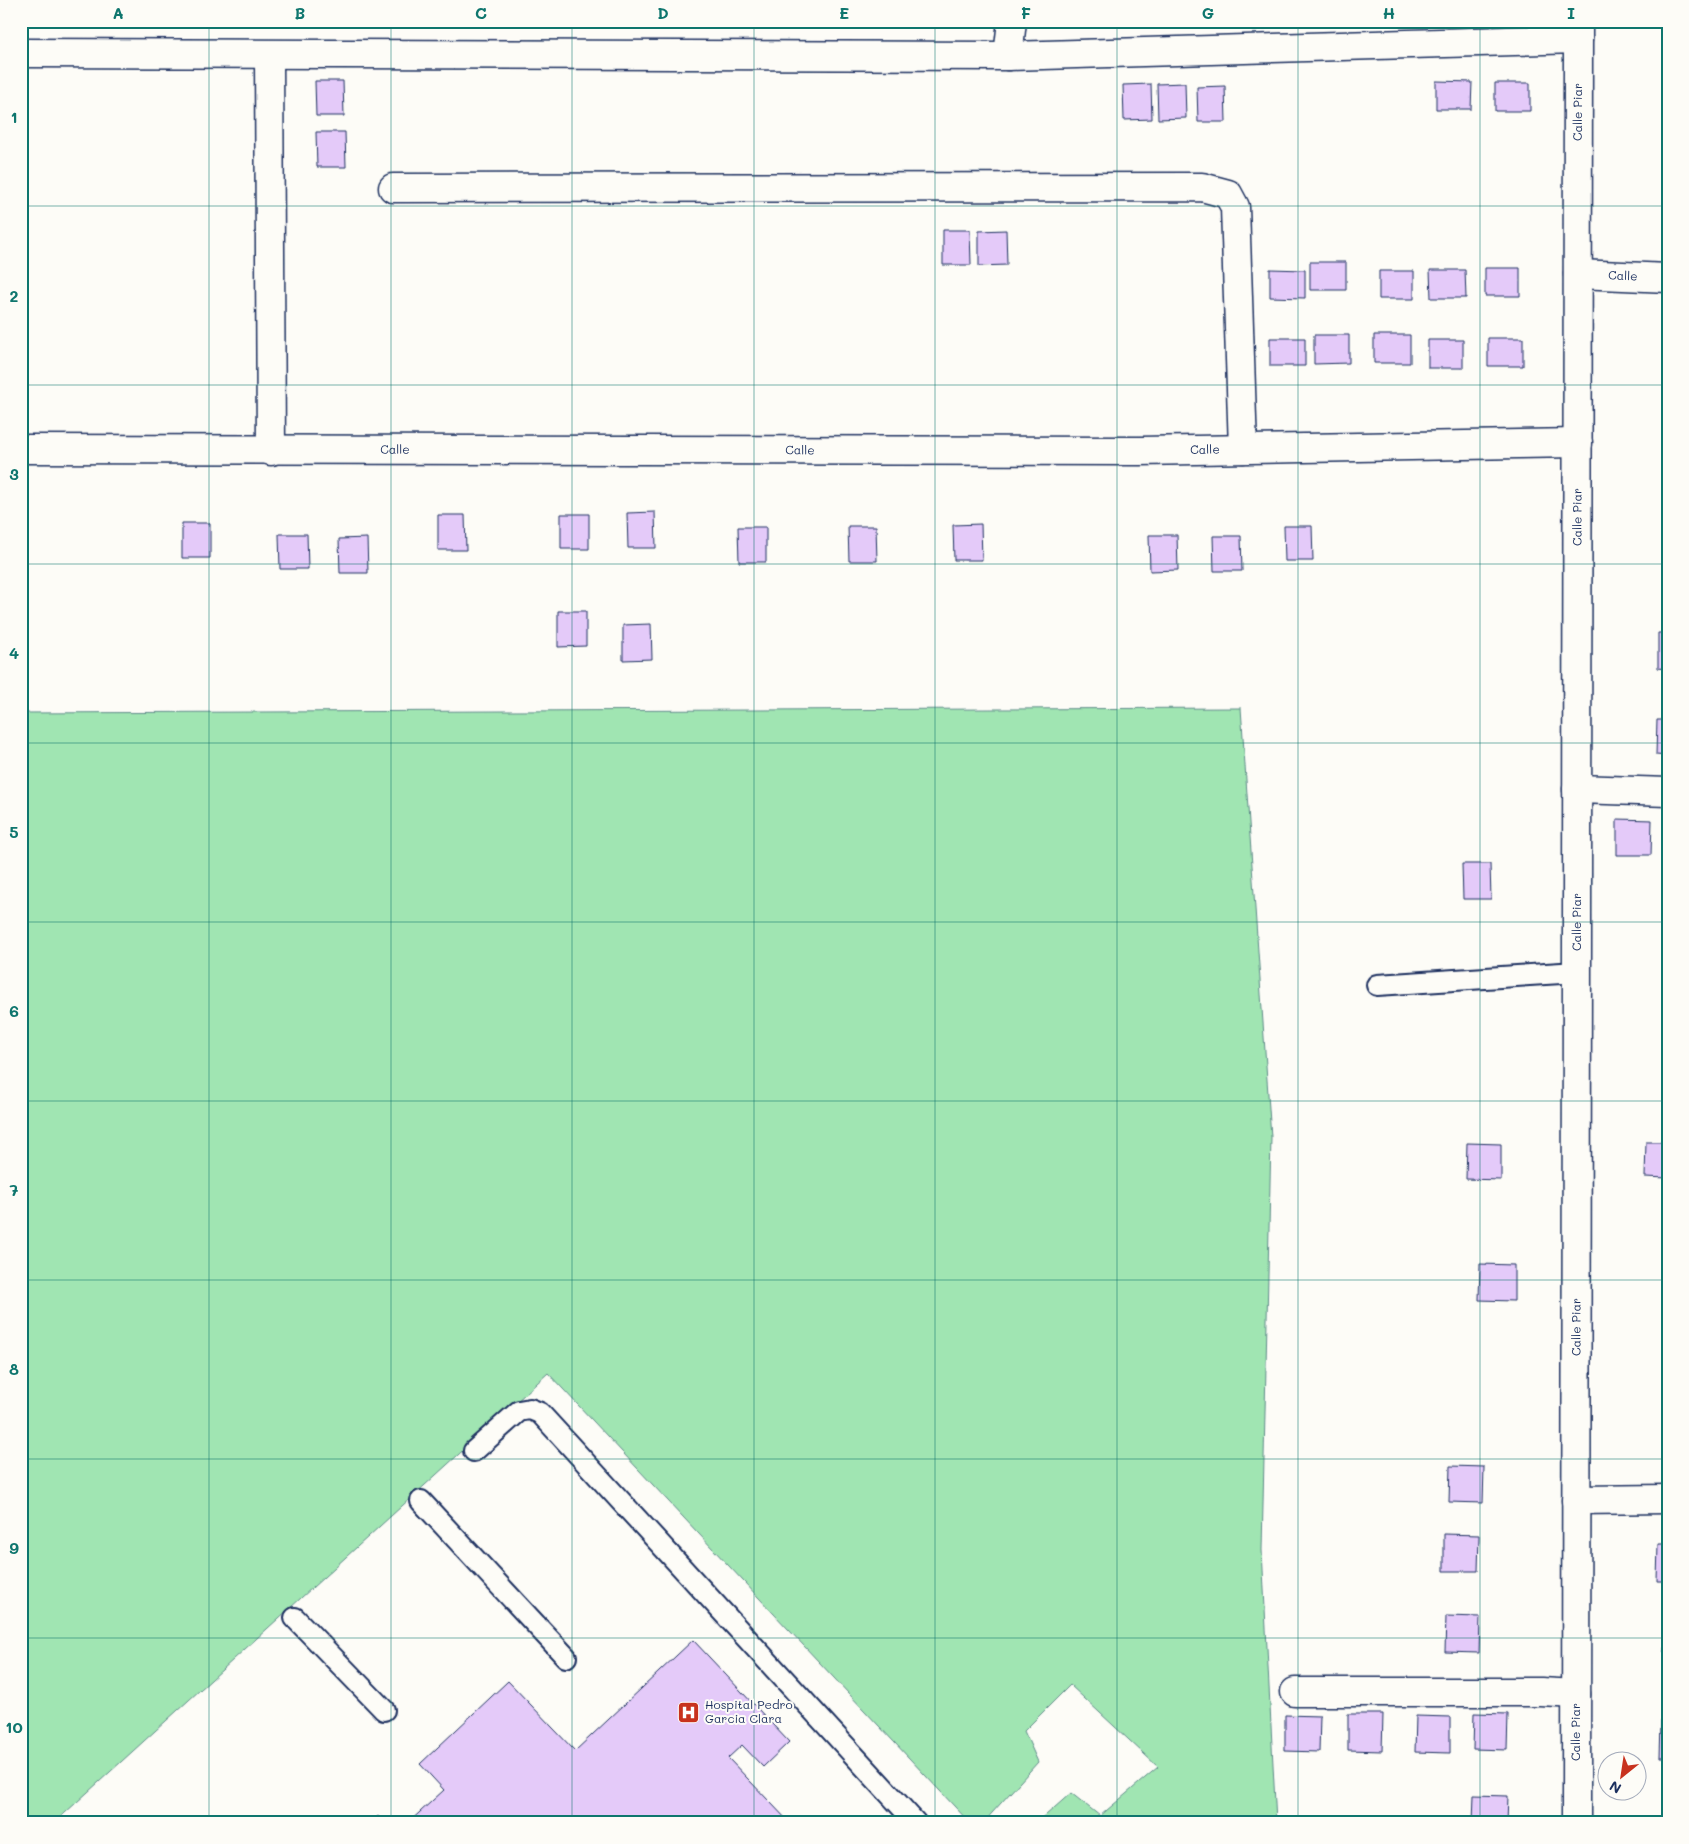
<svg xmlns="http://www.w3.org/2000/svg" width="1689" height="1844" font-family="Mali,sans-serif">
<rect width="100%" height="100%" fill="#fdfcf7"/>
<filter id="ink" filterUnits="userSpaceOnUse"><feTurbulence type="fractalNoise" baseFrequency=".02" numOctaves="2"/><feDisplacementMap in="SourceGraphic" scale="10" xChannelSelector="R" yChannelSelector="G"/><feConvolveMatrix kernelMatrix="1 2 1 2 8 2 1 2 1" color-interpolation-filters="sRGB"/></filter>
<g filter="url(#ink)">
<!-- green -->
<path fill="#a0e5b2" stroke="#5e8a88" d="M1241 708 1271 1137 1262 1550 1276 1823H1037L1071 1793 1100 1816 1158 1767 1070 1685 1024 1731 1038 1762 983 1823H970L548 1373 54 1823H21V713Z"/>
<!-- building -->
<path fill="#e4caf9" stroke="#1b2f5e" d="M315 81H343L344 116H316Z
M1436 81 1472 82 1471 109H1436Z
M1185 83 1186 118 1158 119 1157 84Z
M1495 83H1530V111H1495Z
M1151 84 1152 119 1124 120 1123 85Z
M1225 86 1226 122H1198L1197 87Z
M316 132H345L346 167H317Z
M943 230H970L971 265H943Z
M1006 230 1007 265 979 266V231Z
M1310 262H1346V290H1310Z
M1485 268H1520V296H1485Z
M1270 269 1305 270V298L1270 297Z
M1430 270H1465L1466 298H1431Z
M1379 271H1414V299H1379Z
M1314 335H1349V363L1314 364Z
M1374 335H1410V363H1374Z
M1270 338H1305V366H1270Z
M1488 338H1523V366H1488Z
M1428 340H1463V368H1428Z
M655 512 656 548H628L627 513Z
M561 514H589V549H561Z
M438 515H465L466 550H438Z
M182 523H210V558H182Z
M981 524 982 560H954L953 525Z
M848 526H876L877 561H849Z
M1284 526H1312L1313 561H1285Z
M738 527H766V562H739Z
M279 534H307L308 569H280Z
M1149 535H1177L1178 570 1150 571Z
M1213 536H1241L1242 571H1214Z
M367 538 368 573H340L339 539Z
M558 611H586V646L558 647Z
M651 624 652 659 623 660V625Z
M1658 633H1668V669L1658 668Z
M1657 720H1668V756L1656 755Z
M1617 819 1652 820 1651 855H1617Z
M1462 864H1490L1491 899H1463Z
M1646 1142H1668V1178L1645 1177Z
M1467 1143 1501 1144V1180L1466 1179Z
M1480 1264 1514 1265V1301L1479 1300Z
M1450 1466 1484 1467 1483 1503 1449 1502Z
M1444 1534 1479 1535 1478 1571H1444Z
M1658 1544H1668V1581H1657Z
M1446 1616 1480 1617 1479 1653 1445 1652Z
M1665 1639H1668V1675H1664Z
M693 1640 789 1742 763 1767 742 1745 728 1758 790 1823H408L444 1790 420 1764 508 1681 575 1751Z
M1474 1713 1508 1714 1507 1750 1473 1749Z
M1348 1714H1383L1382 1751 1348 1750Z
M1285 1715 1320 1716 1319 1752 1285 1751Z
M1416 1716 1450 1717V1753L1415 1752Z
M1661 1721H1668V1757H1660Z
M1474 1795 1508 1796 1507 1823H1473Z
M378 1816 384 1823H371Z"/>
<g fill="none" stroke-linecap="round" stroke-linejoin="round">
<defs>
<path id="lane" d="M1377 985 1577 972
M474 1451 519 1411 530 1409 540 1413 916 1823
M421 1501 566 1657
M295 1618 384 1710"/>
<g id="street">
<path d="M21 53 1008 56 1578 39"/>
<path d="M269 55 271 451"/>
<path d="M1008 56 1012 21"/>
<path d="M393 188 1202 187 1228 194 1235 207 1243 449"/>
<path id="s1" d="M1578 274 1668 278"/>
<path id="s2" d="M21 449 1140 451 1578 443"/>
<path d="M1577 789 1668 792"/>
<path d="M1576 1500 1668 1499"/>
<path d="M1295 1692H1541L1576 1694"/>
<path id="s3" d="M1576 1823 1578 21"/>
</g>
</defs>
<!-- lane casing -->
<use href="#lane" stroke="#1b2f5e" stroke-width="24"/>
<!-- street casing -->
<use href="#street" stroke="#1b2f5e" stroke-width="31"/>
<!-- lane -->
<use href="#lane" stroke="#fdfcf7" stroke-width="20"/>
<!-- street -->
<use href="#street" stroke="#fdfcf7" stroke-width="28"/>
</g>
</g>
<!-- grid -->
<path fill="none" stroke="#0f766e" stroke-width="1" stroke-opacity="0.55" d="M209 21V1823M391 21V1823M572 21V1823M754 21V1823M935 21V1823M1117 21V1823M1298 21V1823M1480 21V1823M21 206H1668M21 385H1668M21 564H1668M21 743H1668M21 922H1668M21 1101H1668M21 1280H1668M21 1459H1668M21 1638H1668"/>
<!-- icons -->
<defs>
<symbol id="hospital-square" viewBox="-11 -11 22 22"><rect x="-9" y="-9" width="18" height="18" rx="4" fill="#c8321e" stroke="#fdfcf7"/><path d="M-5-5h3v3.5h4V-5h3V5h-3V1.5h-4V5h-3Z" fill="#fff"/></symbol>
</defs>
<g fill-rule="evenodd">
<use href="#hospital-square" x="676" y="1700" width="25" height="25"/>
</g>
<g text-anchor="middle" stroke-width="4" stroke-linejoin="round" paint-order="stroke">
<!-- street labels -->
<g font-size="12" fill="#1b2f5e" stroke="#fdfcf7">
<text dy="4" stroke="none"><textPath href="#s3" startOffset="1711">Calle Piar</textPath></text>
<text dy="4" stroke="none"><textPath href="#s1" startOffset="45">Calle</textPath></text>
<text dy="4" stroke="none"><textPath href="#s2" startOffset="1184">Calle</textPath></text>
<text dy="4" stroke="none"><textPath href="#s2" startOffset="374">Calle</textPath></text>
<text dy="4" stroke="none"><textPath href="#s2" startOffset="779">Calle</textPath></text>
<text dy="4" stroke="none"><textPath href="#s3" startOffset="1306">Calle Piar</textPath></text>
<text dy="4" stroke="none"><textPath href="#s3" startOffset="901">Calle Piar</textPath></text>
<text dy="4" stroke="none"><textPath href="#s3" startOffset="496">Calle Piar</textPath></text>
<text dy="4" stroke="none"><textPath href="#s3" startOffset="91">Calle Piar</textPath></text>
</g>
<!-- poi labels -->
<g font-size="12" fill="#1b2f5e" stroke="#fdfcf7" text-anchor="start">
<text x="705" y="1709">Hospital Pedro<tspan x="705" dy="14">Garcia Clara</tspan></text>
</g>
</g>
<!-- margin -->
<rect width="1689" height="1844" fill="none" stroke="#fdfcf7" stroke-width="55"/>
<!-- north arrow -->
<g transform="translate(1622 1776) rotate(210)"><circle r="24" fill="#fdfcf7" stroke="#a3aaba"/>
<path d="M0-4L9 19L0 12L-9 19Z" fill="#c8321e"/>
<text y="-8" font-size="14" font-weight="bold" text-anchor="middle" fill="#1b2f5e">N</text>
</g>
<rect x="28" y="28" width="1634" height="1788" fill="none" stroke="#0f766e" stroke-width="2"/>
<g font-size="16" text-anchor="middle" font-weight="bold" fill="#0f766e">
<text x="118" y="19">A</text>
<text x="300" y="19">B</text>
<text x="481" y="19">C</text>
<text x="663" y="19">D</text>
<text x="844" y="19">E</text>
<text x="1026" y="19">F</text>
<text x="1208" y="19">G</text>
<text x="1389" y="19">H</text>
<text x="1571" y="19">I</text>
<text x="14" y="123">1</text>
<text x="14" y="302">2</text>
<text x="14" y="480">3</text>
<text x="14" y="659">4</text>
<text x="14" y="838">5</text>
<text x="14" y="1017">6</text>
<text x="14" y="1196">7</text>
<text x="14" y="1375">8</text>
<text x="14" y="1554">9</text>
<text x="14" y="1733">10</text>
</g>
</svg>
